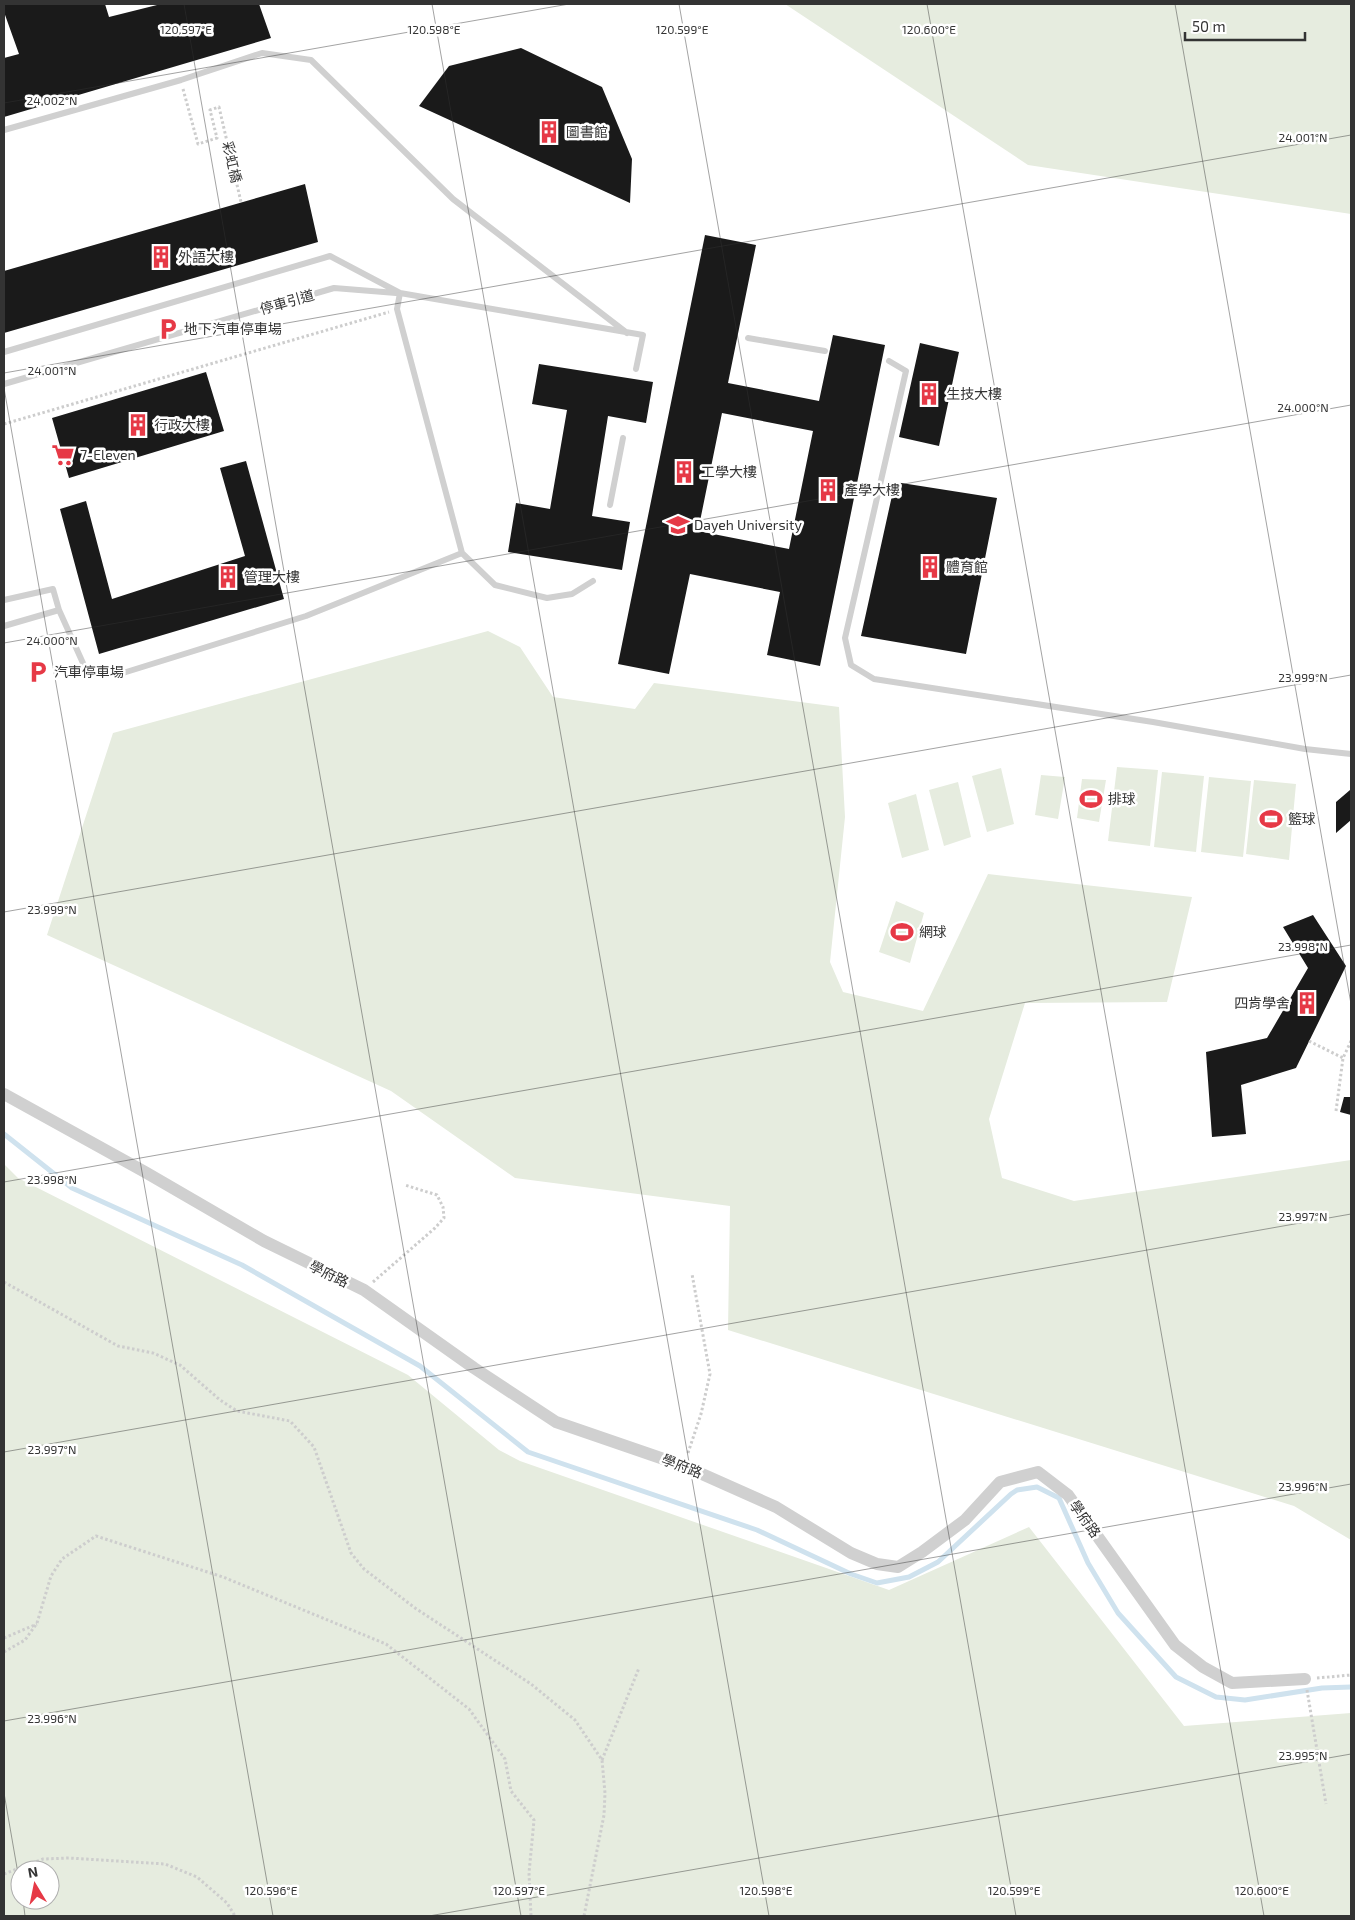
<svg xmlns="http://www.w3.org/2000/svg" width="1355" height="1920" font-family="'Exo 2','Noto Sans TC',sans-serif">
<rect width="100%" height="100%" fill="#fff"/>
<!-- green -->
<path fill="#e6ecdf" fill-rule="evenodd" d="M785 4H1351V214L1028 165Z
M488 631 520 647 553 697 635 709 654 683 839 707 845 817 830 962 843 992 923 1011 988 874 1192 897 1167 1002 1025 1003 989 1119 1002 1178 1074 1201 1351 1160V1540L1294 1506 728 1330 730 1206 515 1178 391 1091 47 935 113 733Z
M1117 767 1158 770 1150 846 1108 841Z
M1001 768 1014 824 987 832 972 776Z
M1162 772 1204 776 1196 852 1154 847Z
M1041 775 1065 777 1058 819 1035 815Z
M1209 777 1251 781 1243 857 1201 852Z
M1082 779 1106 780 1099 822 1077 818Z
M1254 780 1296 784 1289 860 1246 854Z
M958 782 971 837 944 846 929 790Z
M916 794 929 850 902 858 888 803Z
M896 901 924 913 910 963 879 952Z
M4 1164 18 1178 408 1375 499 1450 520 1461 889 1590 1029 1527 1184 1726 1351 1713V1916H4ZM20 1870H50V1900H20Z"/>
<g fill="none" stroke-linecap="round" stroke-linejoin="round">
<!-- stream -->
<path stroke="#cfe2ee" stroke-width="5" d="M4 1134 72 1188 242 1265 420 1366 528 1452 757 1530 851 1574 877 1583 909 1577 938 1562 1011 1494 1017 1490 1037 1487 1059 1498 1088 1563 1118 1613 1176 1677 1216 1697 1245 1700 1322 1688 1351 1687"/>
</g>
<!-- building -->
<path fill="#1a1a1a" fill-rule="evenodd" d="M4 4H105L109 17 161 4H259L271 38 4 117V58L19 54 4 12Z
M521 48 602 87 632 159 630 203 419 106 449 66Z
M305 184 318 242 4 333V271Z
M705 235 756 245 728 383 819 401 833 335 885 345 820 666 767 655 780 592 690 574 669 674 618 664ZM722 413 813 431 789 549 698 531Z
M920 343 959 352 939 446 899 437Z
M539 364 653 382 646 423 608 416 592 516 630 522 622 570 508 552 516 503 550 509 567 410 532 404Z
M206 372 224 431 69 478 52 418Z
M246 461 284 599 99 654 60 509 86 501 112 599 245 556 220 468Z
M895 482 997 498 966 654 861 636Z
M1350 790H1351V820L1336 833V802Z
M1313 915 1346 966 1296 1068 1241 1085 1246 1134 1212 1137 1206 1052 1267 1038 1308 968 1283 927Z
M1344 1097H1351V1115L1340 1112Z"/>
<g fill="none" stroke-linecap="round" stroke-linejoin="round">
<!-- path -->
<path stroke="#cdcdcd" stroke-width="3" stroke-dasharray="2.5 2.5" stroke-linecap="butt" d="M183 89 198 144 217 138 210 110 219 107 241 202
M4 424 389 312
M1309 1041 1343 1058
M1336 1111 1343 1058 1351 1041
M4 1282 118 1346 153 1353 180 1365 220 1400 237 1411 290 1421 314 1447 351 1553 364 1569 415 1608 531 1684 575 1720 602 1760 605 1793 604 1815 584 1916
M373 1282 435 1228 444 1218 443 1207 437 1195 405 1185
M688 1453 701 1414 710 1374 692 1274
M4 1638 37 1624
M4 1652 25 1640 37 1623 51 1576 62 1559 96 1536 223 1577 386 1644 469 1709 505 1759 511 1791 534 1820 529 1873 531 1916
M1317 1678 1351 1675
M1307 1690 1326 1804
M602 1760 639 1668
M4 1874 43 1859 69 1858 165 1864 197 1877 227 1903 235 1916"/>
<!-- service -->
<path stroke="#d0d0d0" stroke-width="6" d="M4 130 181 80 262 53 311 60 453 199 627 333
M748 338 825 351
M4 352 330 256 400 293
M889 361 906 371 845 638 851 665 874 679 1153 722 1305 749 1351 754
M4 384 334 288 396 293
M610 505 623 438
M462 553 495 585 547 598 572 594 593 581
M4 600 53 589 59 610 87 672 123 673 306 616 462 553 397 309 400 293 643 335 636 369
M4 626 59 610"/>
<!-- minor -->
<path stroke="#d0d0d0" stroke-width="12" d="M4 1094 145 1172 264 1241 364 1290 474 1368 556 1422 684 1466 776 1507 851 1553 877 1564 898 1567 922 1552 965 1520 1000 1482 1038 1472 1068 1495 1175 1645 1203 1667 1232 1683 1305 1679"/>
</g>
<!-- ticks -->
<path fill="none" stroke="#333" stroke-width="1" stroke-opacity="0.45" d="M184 4 521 1916M432 4 769 1916M679 4 1016 1916M927 4 1264 1916M1175 4 1351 1004M4 103 569 4M4 373 1351 135M4 388 273 1916M4 643 1351 405M4 912 1351 675M4 1182 1351 945M4 1452 1351 1214M4 1721 1351 1484M4 1793 20 1885M23 1900 25 1916M429 1916 1351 1754"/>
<!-- icons -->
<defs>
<symbol id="building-bare" viewBox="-9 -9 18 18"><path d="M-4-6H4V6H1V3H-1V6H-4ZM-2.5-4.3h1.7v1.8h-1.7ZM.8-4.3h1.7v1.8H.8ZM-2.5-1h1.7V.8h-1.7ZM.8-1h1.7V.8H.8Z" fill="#e63946" stroke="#fff" stroke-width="2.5" paint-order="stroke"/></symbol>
<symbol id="parking-bare" viewBox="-9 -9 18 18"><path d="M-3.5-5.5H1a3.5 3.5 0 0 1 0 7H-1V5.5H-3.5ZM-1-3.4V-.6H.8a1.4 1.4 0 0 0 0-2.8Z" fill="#e63946" stroke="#fff" stroke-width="2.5" paint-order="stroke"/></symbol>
<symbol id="supermarket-bare" viewBox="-9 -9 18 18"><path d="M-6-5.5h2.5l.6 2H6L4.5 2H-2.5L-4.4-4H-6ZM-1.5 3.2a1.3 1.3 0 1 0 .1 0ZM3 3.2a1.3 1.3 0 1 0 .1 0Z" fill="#e63946" stroke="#fff" stroke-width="2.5" paint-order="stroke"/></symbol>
<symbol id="university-bare" viewBox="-9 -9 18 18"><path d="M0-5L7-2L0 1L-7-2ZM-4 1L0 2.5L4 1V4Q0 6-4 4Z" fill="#e63946" stroke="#fff" stroke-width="2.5" paint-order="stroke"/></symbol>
<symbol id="stadium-bare" viewBox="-9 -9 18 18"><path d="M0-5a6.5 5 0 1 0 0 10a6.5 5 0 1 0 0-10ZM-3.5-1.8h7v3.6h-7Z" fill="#e63946" stroke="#fff" stroke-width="2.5" paint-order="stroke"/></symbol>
</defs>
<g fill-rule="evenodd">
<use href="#building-bare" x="533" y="116" width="32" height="32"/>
<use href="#building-bare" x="145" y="241" width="32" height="32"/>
<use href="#parking-bare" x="152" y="313" width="32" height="32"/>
<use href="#building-bare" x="913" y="378" width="32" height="32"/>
<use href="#building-bare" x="122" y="409" width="32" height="32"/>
<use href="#supermarket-bare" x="47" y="439" width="32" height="32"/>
<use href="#building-bare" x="668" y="456" width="32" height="32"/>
<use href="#building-bare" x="812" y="474" width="32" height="32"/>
<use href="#university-bare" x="662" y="509" width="32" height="32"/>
<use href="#building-bare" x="914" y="551" width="32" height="32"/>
<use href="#building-bare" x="212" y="561" width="32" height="32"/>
<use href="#parking-bare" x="22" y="656" width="32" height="32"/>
<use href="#stadium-bare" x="1075" y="783" width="32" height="32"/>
<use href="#stadium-bare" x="1255" y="803" width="32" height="32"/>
<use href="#stadium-bare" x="886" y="916" width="32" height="32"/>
<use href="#building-bare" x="1291" y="987" width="32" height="32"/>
</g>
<g text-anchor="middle" stroke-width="5" stroke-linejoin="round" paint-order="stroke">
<!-- poi labels -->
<g font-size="14" fill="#333" stroke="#fff" text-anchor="start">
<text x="566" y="137">圖書館</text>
<text x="178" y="262">外語大樓</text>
<text x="184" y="334">地下汽車停車場</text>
<text x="946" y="399">生技大樓</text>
<text x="154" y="430">行政大樓</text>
<text x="80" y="460">7-Eleven</text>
<text x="701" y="477">工學大樓</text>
<text x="844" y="495">產學大樓</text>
<text x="694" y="530">Dayeh University</text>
<text x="946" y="572">體育館</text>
<text x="244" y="582">管理大樓</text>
<text x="54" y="677">汽車停車場</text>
<text x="1108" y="804">排球</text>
<text x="1288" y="824">籃球</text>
<text x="919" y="937">網球</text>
<text x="1290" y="1008" text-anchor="end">四肯學舍</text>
</g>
<!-- street labels -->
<g font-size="14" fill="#333" stroke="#fff">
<text transform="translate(232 162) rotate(77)" y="5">彩虹橋</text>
<text transform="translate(287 302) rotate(-16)" y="5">停車引道</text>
<text transform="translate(329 1274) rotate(26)" y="5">學府路</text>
<text transform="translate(682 1466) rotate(21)" y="5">學府路</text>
<text transform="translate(1085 1519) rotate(55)" y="5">學府路</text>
</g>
</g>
<g font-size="12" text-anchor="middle" fill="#333" stroke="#fff" stroke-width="5" stroke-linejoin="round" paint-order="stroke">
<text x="186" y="34">120.597°E</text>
<text x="434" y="34">120.598°E</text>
<text x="682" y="34">120.599°E</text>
<text x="929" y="34">120.600°E</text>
<text x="52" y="105">24.002°N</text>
<text x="1303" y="142">24.001°N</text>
<text x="52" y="375">24.001°N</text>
<text x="1303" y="412">24.000°N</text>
<text x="52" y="645">24.000°N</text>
<text x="1303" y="682">23.999°N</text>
<text x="52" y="914">23.999°N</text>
<text x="1303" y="951">23.998°N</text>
<text x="52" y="1184">23.998°N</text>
<text x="1303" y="1221">23.997°N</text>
<text x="52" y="1454">23.997°N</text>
<text x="1303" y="1491">23.996°N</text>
<text x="52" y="1723">23.996°N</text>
<text x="1303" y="1760">23.995°N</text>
<text x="271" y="1895">120.596°E</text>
<text x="519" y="1895">120.597°E</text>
<text x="766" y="1895">120.598°E</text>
<text x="1014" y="1895">120.599°E</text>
<text x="1262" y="1895">120.600°E</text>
</g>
<!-- border -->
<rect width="1355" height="1920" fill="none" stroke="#333333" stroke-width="10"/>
<!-- north arrow -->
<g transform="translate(35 1885) rotate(350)"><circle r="24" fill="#ffffff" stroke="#adadad"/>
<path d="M0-4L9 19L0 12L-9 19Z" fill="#e63946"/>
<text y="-8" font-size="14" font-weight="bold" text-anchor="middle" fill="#333333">N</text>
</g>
<!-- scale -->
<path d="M1185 32v8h120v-8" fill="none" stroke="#333333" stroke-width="2.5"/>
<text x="1192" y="32" font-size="15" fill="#333333" stroke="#ffffff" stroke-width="4" paint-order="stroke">50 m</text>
</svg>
